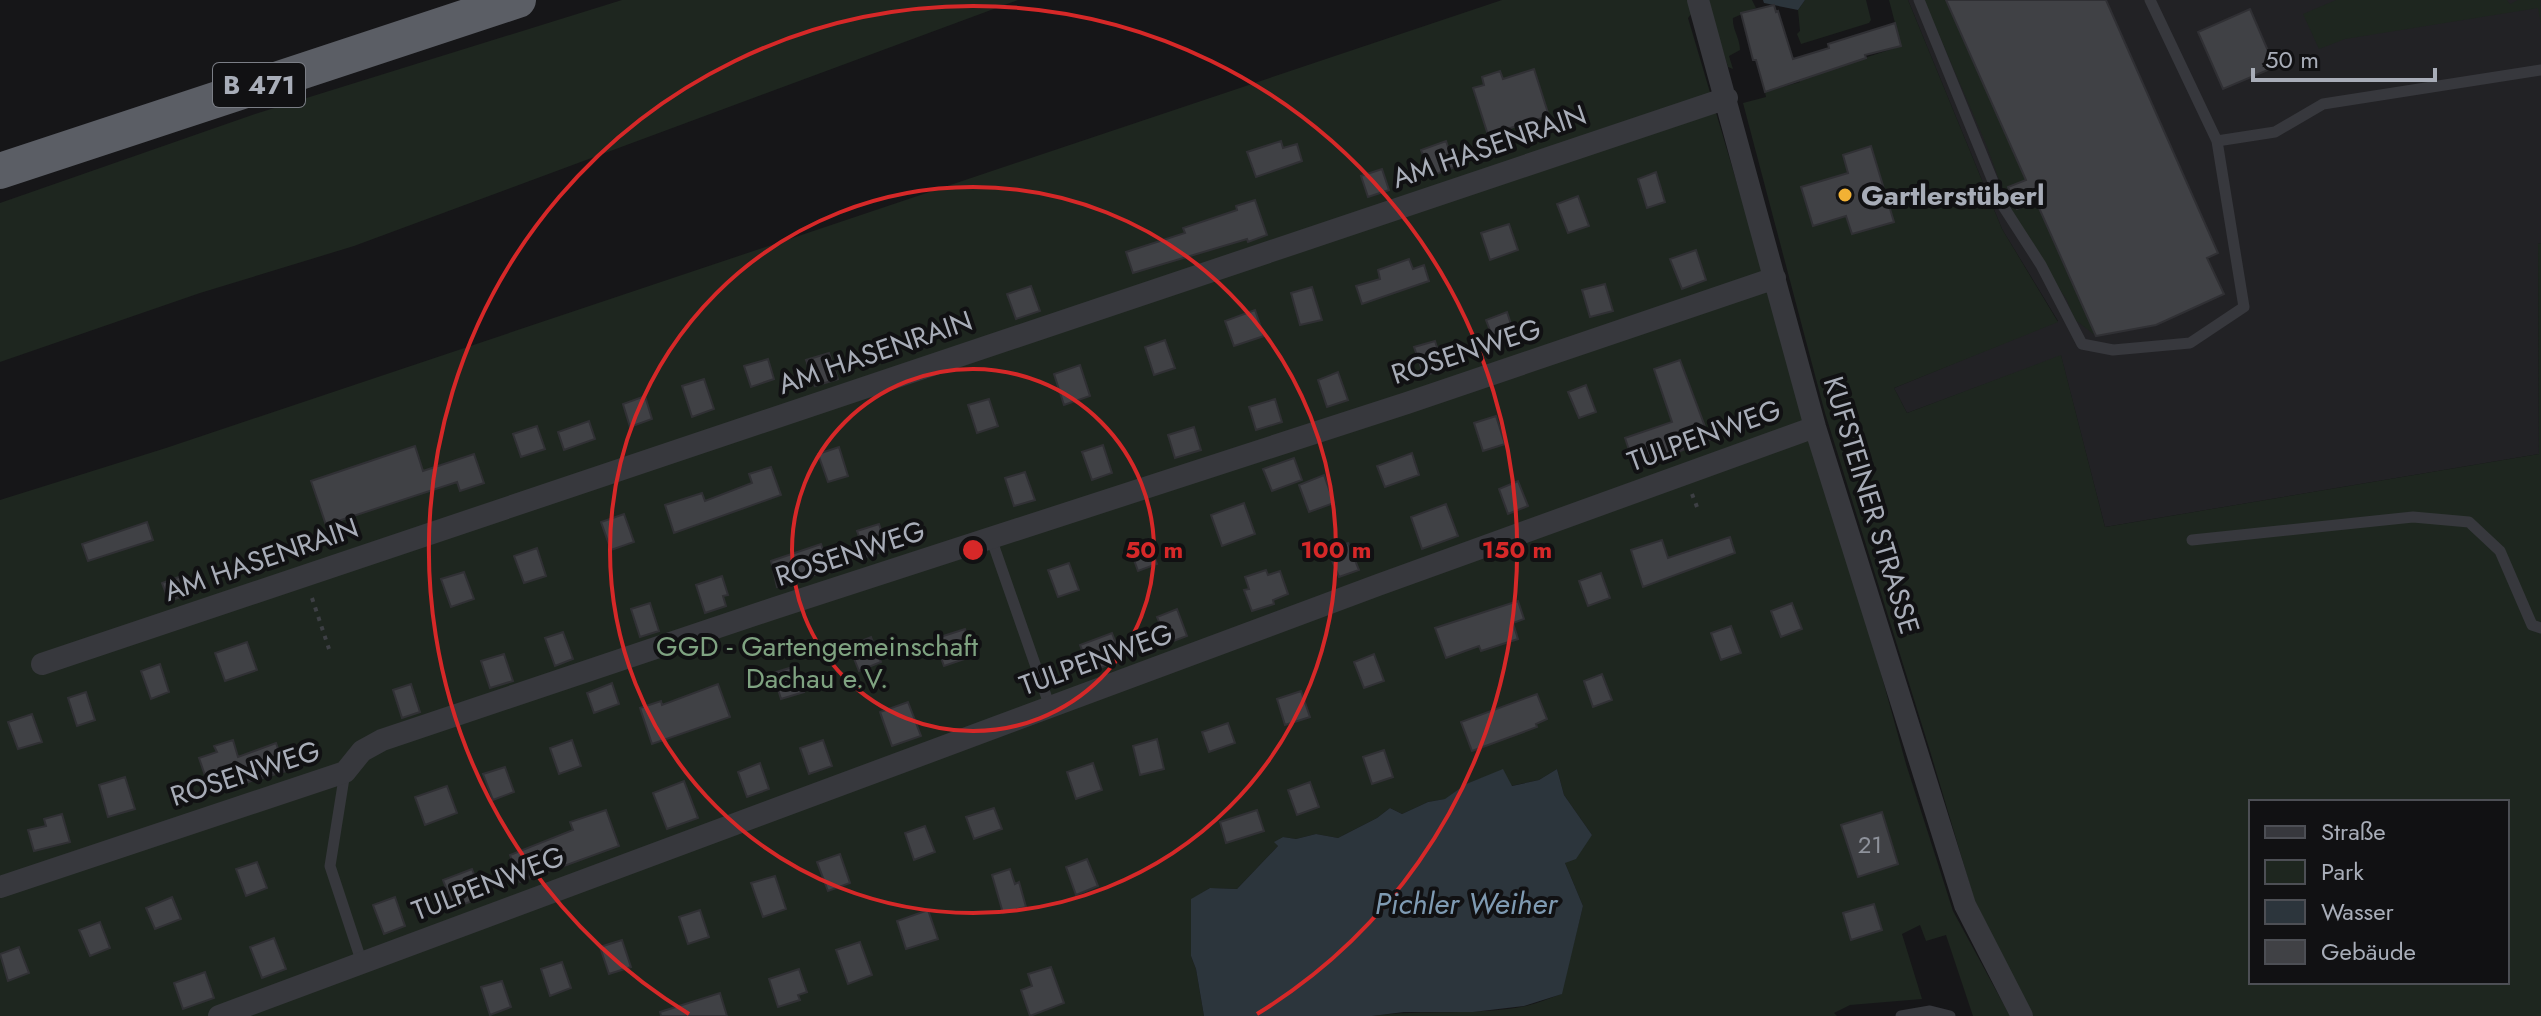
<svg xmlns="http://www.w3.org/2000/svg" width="2541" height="1016" font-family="Jost,sans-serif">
<rect width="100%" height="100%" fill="#161618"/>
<!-- built -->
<path fill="#222225" d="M1908 0H2541V243L2538 244 2539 454 2105 527 2061 356 1907 413 1894 388 2058 321 2002 229Z"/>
<!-- green -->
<path fill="#1e261f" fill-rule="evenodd" d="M622 0H1018L354 246 200 293 0 362V203L255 114Z
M1502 0H1688L1692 13 1688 18 1866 619 1906 764 1953 911 2010 1016H1973L1946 935 1926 941 1920 925 1902 934 1922 999 1850 1005 1834 1013 1837 1016H1372C1423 1009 1477 1016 1526 1006 1538 1003 1550 998 1561 994L1583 906 1565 863 1592 835 1564 795 1557 769 1539 780 1511 786 1503 770 1466 784 1446 799 1428 802 1402 814 1390 808 1377 818 1338 838 1316 834 1296 839 1283 837 1275 842 1278 846 1237 889 1210 888 1192 899 1191 956 1196 969 1204 1016H0V500L166 448Z
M1707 0H1752L1756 8 1733 18C1732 29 1740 38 1740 50L1729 56 1733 69 1728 67Z
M1805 0H1866L1871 20 1869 23 1801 44 1797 34 1800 31 1798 10Z
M1889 0H1908L2002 229 2058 322 1894 388 1907 413 2061 355 2105 527 2539 454 2538 244 2541 243V1016H2033L1974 899 1930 751 1825 413 1743 103 1766 97 1765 92 1800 82 1794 63 1806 77 1901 46ZM2251 802H2507V982H2251Z
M1924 0H1946L2096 336 2074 319 2067 300 2050 276 2039 253 2009 207 1986 144Z
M2336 0H2507L2510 4 2518 0H2540L2541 25 2538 8 2345 39 2319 49 2303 14Z"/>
<!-- water -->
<path fill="#2c353c" d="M1763 0H1805L1798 10 1764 3Z
M1503 769 1512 786 1539 780 1557 769 1564 795 1592 835 1576 859 1565 863 1583 906 1562 994 1524 1006 1473 1012H1404L1372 1016H1204L1196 969 1191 956V899L1210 888 1237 889 1278 846 1274 842 1283 837 1296 839 1316 834 1338 838 1377 818 1390 808 1402 814 1428 802 1445 799 1466 784Z"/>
<!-- building -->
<path fill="#404145" stroke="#303034" stroke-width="2" d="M1946 0H2106L2218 253 2207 258 2224 294 2156 325 2096 336 2036 201 2017 209 2008 187 2026 180Z
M1774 5 1776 12 1778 11 1793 59 1829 48 1828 44 1895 23 1901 46 1865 55 1866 58 1765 92 1756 60H1753L1741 13Z
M2250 9 2275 67 2223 89 2198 32Z
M1534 69 1549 116 1488 135 1473 88 1484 85 1482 77 1500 71 1503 79Z
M1281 141 1283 148 1297 144 1302 161 1256 177 1247 152Z
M1446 141 1455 167 1431 176 1421 150Z
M1871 146 1894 222 1852 234 1846 216 1813 226 1801 187 1848 173 1843 155Z
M1382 169 1389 190 1368 197 1361 176Z
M1656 172 1665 202 1647 208 1638 179Z
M1578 196 1589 226 1568 233 1557 204Z
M1255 200 1267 235 1248 242 1247 239 1133 273 1126 252 1185 233 1183 228 1237 210 1236 206Z
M1509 224 1518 250 1490 260 1481 233Z
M1696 250 1706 280 1682 289 1670 259Z
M1409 259 1413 269 1424 265 1429 281 1362 304 1356 286 1380 279 1378 270Z
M1605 284 1613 311 1590 317 1582 290Z
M1031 286 1040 311 1016 319 1007 294Z
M1312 287 1322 320 1300 325 1291 293Z
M1255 310 1264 336 1234 346 1225 321Z
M1507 312 1516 339 1496 346 1486 320Z
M1165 340 1175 368 1154 375 1145 347Z
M1435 341 1444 369 1424 376 1414 347Z
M829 353 838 379 815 386 806 360Z
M768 359 774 379 751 387 744 366Z
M1680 360 1710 440 1635 468 1625 438 1672 422 1654 369Z
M1080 365 1090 396 1064 405 1054 374Z
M1338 372 1348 400 1327 407 1318 380Z
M704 379 714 409 692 417 682 386Z
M1586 385 1596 412 1579 418 1568 392Z
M645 396 652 419 630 427 623 404Z
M989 399 998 426 977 433 968 405Z
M1275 399 1282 422 1256 430 1249 407Z
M1496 416 1505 444 1483 451 1474 423Z
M589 421 595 439 564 450 558 432Z
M537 426 545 449 521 457 513 434Z
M1194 427 1201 450 1175 458 1168 435Z
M1103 445 1112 473 1092 480 1082 452Z
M415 446 423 471 474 454 484 483 460 491 457 482 326 525 311 481Z
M839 447 848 476 828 482 818 454Z
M1412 453 1419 475 1385 487 1377 466Z
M1294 458 1302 480 1272 491 1263 469Z
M771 467 781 495 674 533 665 505 702 493 705 501 752 483 749 474Z
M1025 472 1035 500 1014 506 1005 478Z
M1324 475 1334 503 1309 512 1299 485Z
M1518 481 1528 506 1508 514 1499 489Z
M1244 503 1255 534 1222 546 1211 515Z
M1446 504 1458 536 1422 549 1411 517Z
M624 514 634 542 611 550 601 522Z
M147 522 153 540 88 561 82 544Z
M879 524 888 550 866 557 857 531Z
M1730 537 1735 553 1643 587 1631 550 1662 540 1668 558Z
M1148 539 1157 564 1138 571 1129 546Z
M1348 543 1359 570 1339 577 1328 551Z
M821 544 830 570 777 587 771 561Z
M537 548 546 576 524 583 514 556Z
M1069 563 1079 590 1058 597 1048 570Z
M1266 570 1268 575 1280 571 1288 594 1273 600 1274 604 1252 611 1244 590 1249 589 1245 577Z
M464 572 474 599 451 607 441 579Z
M1601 573 1610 598 1588 606 1579 581Z
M184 575 190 594 169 601 162 583Z
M722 576 728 595 723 596 726 606 705 613 696 585Z
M1518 601 1524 619 1513 623 1518 639 1481 651 1479 646 1446 658 1435 628Z
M650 603 659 631 640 637 631 609Z
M1792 603 1802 629 1781 637 1771 611Z
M1177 609 1187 636 1168 643 1157 617Z
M1731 626 1741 653 1721 660 1711 633Z
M965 629 973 656 944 666 934 639Z
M563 632 573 659 555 666 545 638Z
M1112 633 1122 659 1091 672 1080 645Z
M871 637 881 662 859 671 849 646Z
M247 642 257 670 225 681 215 653Z
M504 654 513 681 490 688 481 661Z
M1374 654 1384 681 1364 688 1354 662Z
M160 664 169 692 151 699 141 671Z
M796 666 804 692 781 699 773 673Z
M1602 674 1612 700 1593 707 1584 681Z
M612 683 619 704 594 713 587 693Z
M411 684 420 712 402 718 393 690Z
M718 684 730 717 652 744 640 708 661 701 662 705Z
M1301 691 1310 717 1285 725 1277 699Z
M86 692 95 720 77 726 68 698Z
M1537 694 1547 719 1536 724 1537 727 1472 751 1461 722Z
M908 702 921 736 892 746 880 712Z
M32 714 42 742 18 749 8 722Z
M1228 723 1235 743 1209 752 1202 732Z
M1157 739 1164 769 1140 775 1133 746Z
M233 740 238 757 276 743 286 771 211 793 199 758 217 752 214 746Z
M572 740 581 766 559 774 550 748Z
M823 740 832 766 809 774 800 748Z
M1384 750 1393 777 1372 784 1363 757Z
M760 763 769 789 747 797 738 772Z
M1093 763 1102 790 1076 799 1067 772Z
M505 767 514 792 493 800 483 774Z
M125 777 135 809 108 817 99 785Z
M684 781 698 818 667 829 653 793Z
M1310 782 1319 807 1297 815 1288 790Z
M447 786 457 813 425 825 415 797Z
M994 808 1002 829 974 839 966 817Z
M606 810 619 846 520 882 510 855 573 830 570 822Z
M1257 810 1264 831 1226 843 1220 822Z
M1882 812 1898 864 1858 877 1841 825Z
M62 814 70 842 34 851 28 830 46 826 44 819Z
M925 826 935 852 914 860 905 833Z
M840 854 850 883 828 891 817 862Z
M1087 859 1098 886 1076 895 1066 867Z
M257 862 267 888 246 896 236 869Z
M472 869 483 897 454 908 443 880Z
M1010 869 1015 884 1019 882 1026 907 1003 913 992 875Z
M775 876 786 909 763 917 751 883Z
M172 897 181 919 155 929 146 908Z
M395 897 405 926 384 934 373 905Z
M1874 904 1882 930 1851 940 1843 913Z
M700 910 709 937 688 944 679 917Z
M928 910 938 939 906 949 897 921Z
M100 922 110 948 90 956 79 930Z
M274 938 286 969 262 978 250 947Z
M622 940 631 967 609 974 600 947Z
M860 942 872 975 848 984 836 950Z
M19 947 29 973 8 981 0 954Z
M562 962 571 988 550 996 541 969Z
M1051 967 1064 1003 1030 1016 1021 990 1032 986 1028 974Z
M799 969 807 992 798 995 800 1000 778 1007 769 979Z
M205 972 214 998 183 1009 174 983Z
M502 981 511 1007 490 1015 481 987Z
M720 993 727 1016H661L660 1012Z"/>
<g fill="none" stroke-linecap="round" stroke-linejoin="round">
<!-- path -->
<path stroke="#3d3f44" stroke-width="4" stroke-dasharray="4 6" stroke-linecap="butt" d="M1692 494 1697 507
M312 598 329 649"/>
<!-- service -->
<path stroke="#37383d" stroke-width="11" d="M1919 0 2003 206 2041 265 2082 344 2113 350 2190 343 2244 307 2217 141
M2150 0 2217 141 2275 132 2323 104 2541 70
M991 538 1050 707
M2192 540 2413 517 2469 522 2500 551 2532 625 2541 628
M345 772 330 866 362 963
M1901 1016 1930 1011 1950 1016"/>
<!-- minor -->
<path stroke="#37383d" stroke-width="22" d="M1698 0 1815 427 1965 905 2022 1016
M42 664 1727 98
M0 887 345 772 362 751 382 740 775 608 1407 403 1775 278
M219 1016 1378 585 1815 427"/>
<!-- trunk -->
<path stroke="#5b5e65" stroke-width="36" d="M0 171 518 0"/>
</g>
<!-- distance rings -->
<g fill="none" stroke="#d62828" stroke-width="4">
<circle cx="973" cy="550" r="181"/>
<circle cx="973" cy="550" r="363"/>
<path d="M689 1014A544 544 0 1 1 1257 1014"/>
</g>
<!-- markers -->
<circle fill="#f2b134" stroke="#111113" stroke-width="3" cx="1845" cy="195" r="8"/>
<g text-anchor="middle" stroke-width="8" stroke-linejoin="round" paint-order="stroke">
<!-- number labels -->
<g font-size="24" fill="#8e929b">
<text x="1870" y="853">21</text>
</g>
<!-- shield labels -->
<rect fill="#111113" stroke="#7b7e86" stroke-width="2" x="213" y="63" width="92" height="44" rx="6"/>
<g font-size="26" font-weight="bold" fill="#a8adb8">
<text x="259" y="94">B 471</text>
</g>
<!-- street labels -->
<g font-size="28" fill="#a8adb8" stroke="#111113">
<text transform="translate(1489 146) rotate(-19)" y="10">AM HASENRAIN</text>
<text transform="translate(1466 351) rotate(-18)" y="10">ROSENWEG</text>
<text transform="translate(875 352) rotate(-19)" y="10">AM HASENRAIN</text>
<text transform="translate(1704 435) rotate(-20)" y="10">TULPENWEG</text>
<text transform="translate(1872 505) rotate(73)" y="10">KUFSTEINER STRASSE</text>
<text transform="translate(850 553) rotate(-18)" y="10">ROSENWEG</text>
<text transform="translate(261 559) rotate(-19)" y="10">AM HASENRAIN</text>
<text transform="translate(1096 659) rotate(-20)" y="10">TULPENWEG</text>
<text transform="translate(245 773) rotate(-18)" y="10">ROSENWEG</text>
<text transform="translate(488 883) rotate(-21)" y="10">TULPENWEG</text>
</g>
<!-- poi labels -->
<g font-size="28" font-weight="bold" fill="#a8adb8" stroke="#111113" text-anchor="start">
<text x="1861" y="205">Gartlerstüberl</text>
</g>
<!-- park labels -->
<g font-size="28" fill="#7fa381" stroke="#111113">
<text x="817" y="656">GGD - Gartengemeinschaft<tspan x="817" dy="32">Dachau e.V.</tspan></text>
</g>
<!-- water labels -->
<g font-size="30" font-style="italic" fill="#7f9bb3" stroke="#111113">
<text x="1466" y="914">Pichler Weiher</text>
</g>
</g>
<circle cx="973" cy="550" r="12" fill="#d62828" stroke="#111113" stroke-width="4"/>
<g font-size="24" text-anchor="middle" font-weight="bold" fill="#d62828" stroke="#111113" stroke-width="8" stroke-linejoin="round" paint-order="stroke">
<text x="1154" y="558">50 m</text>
<text x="1336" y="558">100 m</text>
<text x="1517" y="558">150 m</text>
</g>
<!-- legend -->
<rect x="2249" y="800" width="260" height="184" fill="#111113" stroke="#4d4f55" stroke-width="2"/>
<rect x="2265" y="826" width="40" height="12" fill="#37383d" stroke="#4d4f55" stroke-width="2"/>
<text x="2321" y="840" font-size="24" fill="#a8adb8">Straße</text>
<rect x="2265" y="860" width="40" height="24" fill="#1e261f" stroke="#4d4f55" stroke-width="2"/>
<text x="2321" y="880" font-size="24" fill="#a8adb8">Park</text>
<rect x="2265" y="900" width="40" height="24" fill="#2c353c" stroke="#4d4f55" stroke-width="2"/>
<text x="2321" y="920" font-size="24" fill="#a8adb8">Wasser</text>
<rect x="2265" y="940" width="40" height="24" fill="#404145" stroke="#4d4f55" stroke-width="2"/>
<text x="2321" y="960" font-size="24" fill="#a8adb8">Gebäude</text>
<!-- scale -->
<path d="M2253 68v12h182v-12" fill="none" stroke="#a8adb8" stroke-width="4"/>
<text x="2265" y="68" font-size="24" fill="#a8adb8" stroke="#111113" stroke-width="6" paint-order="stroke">50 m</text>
</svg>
